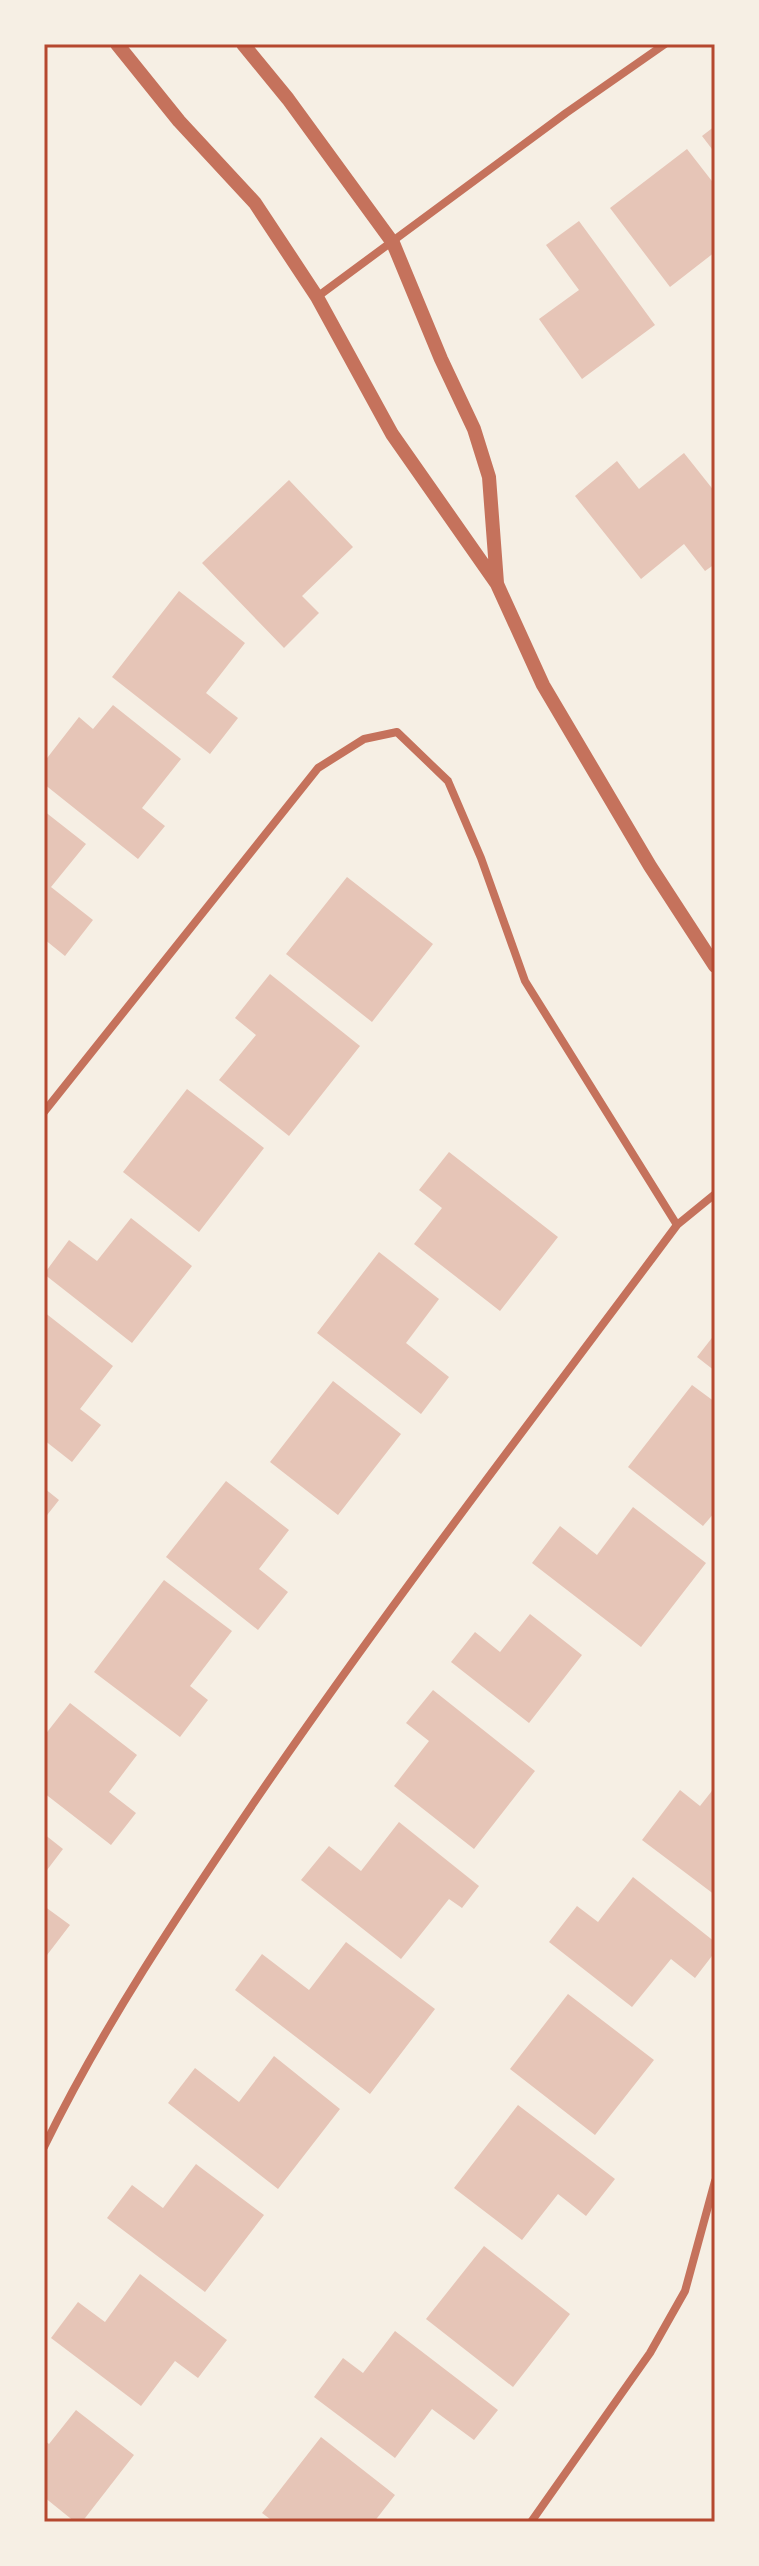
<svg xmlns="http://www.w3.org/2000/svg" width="759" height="2566" font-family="Arial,sans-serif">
<rect width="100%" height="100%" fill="#f6efe4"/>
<!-- building -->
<path fill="#e6c5b7" d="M715 126V153L702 136Z
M687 149 715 185V252L670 287 610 208Z
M579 221 655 325 582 379 539 319 579 290 546 245Z
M684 453 715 492V564L705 571 684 544 641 579 575 496 617 461 639 489Z
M289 480 353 547 302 596 319 613 284 648 202 563Z
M179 591 245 643 206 693 238 718 210 754 112 677Z
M113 705 181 759 142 808 165 826 138 859 44 784V762L79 717 93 729Z
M44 811 86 844 51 887 93 920 65 956 44 939Z
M347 877 433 944 372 1022 286 954Z
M270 974 360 1046 289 1136 219 1080 256 1035 235 1018Z
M187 1089 264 1148 199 1232 123 1172Z
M449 1152 558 1237 500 1311 414 1244 442 1208 419 1190Z
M131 1218 192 1266 132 1343 44 1274 69 1240 97 1261Z
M379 1252 439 1299 406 1343 449 1377 421 1414 317 1333Z
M44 1312 113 1366 80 1409 101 1425 72 1462 44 1440Z
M715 1334V1371L697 1357Z
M333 1381 401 1434 338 1515 270 1462Z
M692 1385 715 1402V1512L703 1526 628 1467Z
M226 1481 289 1530 259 1569 288 1592 258 1630 166 1557Z
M44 1488 59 1500 44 1519Z
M633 1507 706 1563 641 1647 532 1563 560 1526 597 1555Z
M164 1580 232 1631 190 1686 208 1700 180 1737 94 1672Z
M530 1614 582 1655 529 1723 451 1662 475 1632 500 1652Z
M433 1690 535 1771 474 1849 394 1786 429 1741 406 1723Z
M70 1703 137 1755 109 1792 136 1813 111 1845 44 1793V1736Z
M715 1787V1895L642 1840 680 1790 700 1806Z
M399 1822 479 1886 462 1908 449 1899 401 1959 301 1880 329 1846 361 1871Z
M44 1834 63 1849 44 1874Z
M633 1877 715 1942V1952L695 1978 671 1959 632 2007 549 1942 577 1906 598 1922Z
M44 1906 70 1925 44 1959Z
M346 1942 435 2009 370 2094 235 1990 262 1954 309 1990Z
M568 1994 654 2060 595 2135 510 2069Z
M274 2056 340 2109 278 2189 168 2103 195 2068 239 2102Z
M518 2105 615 2179 586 2216 558 2194 522 2240 454 2188Z
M196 2164 264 2215 205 2292 107 2218 132 2185 163 2208Z
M484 2246 570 2314 513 2387 426 2319Z
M140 2274 227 2340 198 2378 175 2361 141 2406 51 2338 78 2302 105 2322Z
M395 2331 498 2410 474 2440 432 2409 395 2458 314 2397 343 2358 363 2373Z
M76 2410 134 2455 82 2522H75L44 2497V2440L49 2444Z
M321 2437 395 2495 374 2522H274L262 2513Z"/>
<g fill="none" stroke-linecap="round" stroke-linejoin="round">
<!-- minor -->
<path stroke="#c5725c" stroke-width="8" d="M317 297 566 113 665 44
M44 1112 318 768 364 739 397 732 448 781 481 858 525 981 677 1225
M44 2147C103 2026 179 1913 255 1801 389 1605 535 1416 677 1225L715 1194
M531 2522 650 2353 685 2291 715 2181"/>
<!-- tertiary -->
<path stroke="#c5725c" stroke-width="14" d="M117 44 179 121 255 203 317 297 392 434 497 584 543 685 650 866 715 966
M243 44 288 99 393 243 441 359 474 429 489 477 497 583"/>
</g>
<!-- border -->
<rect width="759" height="2566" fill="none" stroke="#f6efe4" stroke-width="92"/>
<rect x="46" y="46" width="667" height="2474" fill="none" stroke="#b5482f" stroke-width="3"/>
</svg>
